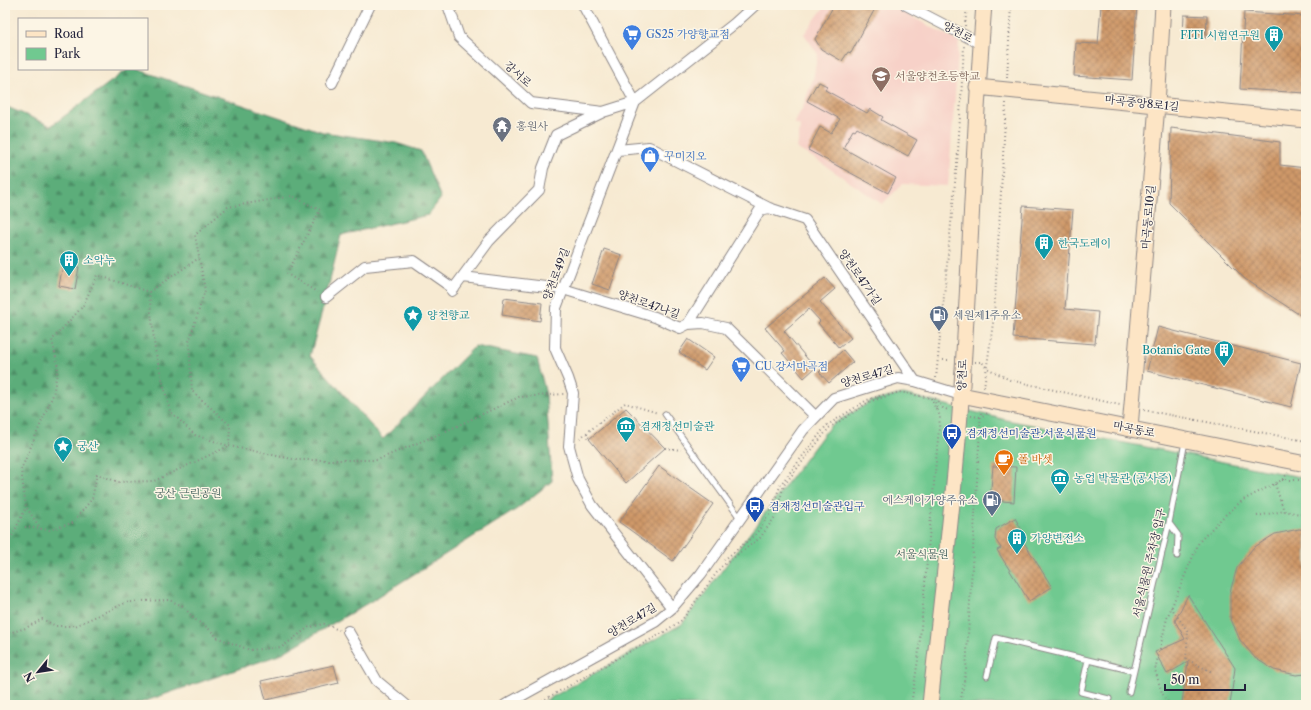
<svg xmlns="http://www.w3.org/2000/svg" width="1311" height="710" font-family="'Libre Caslon Text','Noto Serif KR',serif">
<defs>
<pattern id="forest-firs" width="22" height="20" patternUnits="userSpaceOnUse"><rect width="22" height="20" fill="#5cad7a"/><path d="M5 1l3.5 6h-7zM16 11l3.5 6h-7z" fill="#4c8c65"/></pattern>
<pattern id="building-cross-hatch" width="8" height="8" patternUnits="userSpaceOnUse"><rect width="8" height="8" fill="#cf9969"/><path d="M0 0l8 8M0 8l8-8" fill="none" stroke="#a87c58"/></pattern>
</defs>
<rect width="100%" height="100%" fill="#fcf5e5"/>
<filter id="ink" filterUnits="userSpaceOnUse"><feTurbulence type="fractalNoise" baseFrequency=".025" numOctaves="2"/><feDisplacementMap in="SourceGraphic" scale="8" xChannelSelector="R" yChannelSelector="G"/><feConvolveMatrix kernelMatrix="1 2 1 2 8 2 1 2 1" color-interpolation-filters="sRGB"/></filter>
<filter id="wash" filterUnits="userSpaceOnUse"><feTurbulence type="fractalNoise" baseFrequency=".012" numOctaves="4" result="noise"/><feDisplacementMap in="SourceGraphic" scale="16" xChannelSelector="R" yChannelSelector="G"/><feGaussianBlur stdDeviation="0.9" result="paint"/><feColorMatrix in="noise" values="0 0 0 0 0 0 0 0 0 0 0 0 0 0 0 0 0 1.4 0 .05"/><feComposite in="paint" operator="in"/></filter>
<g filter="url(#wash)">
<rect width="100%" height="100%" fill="#f7ead2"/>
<!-- built -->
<path fill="#f7d1c8" d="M826 5H890L959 42 948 186 903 184 882 204 814 158 797 149 800 126 794 123 803 107 813 79 818 54 804 34Z"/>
<!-- forest -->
<path fill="url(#forest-firs)" stroke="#3f685a" d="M128 69H136L323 132 396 143 421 151 441 198 428 215 341 235 326 297 310 356 383 439 475 346 537 358 546 395 552 481 517 509 373 600 279 655 134 705H5V106L51 126Z"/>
<!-- green -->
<path fill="#70c990" stroke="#497666" d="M903 394 1006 420 1306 478V705H538L682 624 830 426 870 402Z"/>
<g id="blocks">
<!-- building -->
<path fill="url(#building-cross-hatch)" d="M834 5H877L851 53 848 52 842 61 821 49 815 39Z
M1101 5H1137L1132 80 1074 76 1076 43 1098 44Z
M1244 12 1306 16V93L1240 89Z
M1184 15 1207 16 1206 38 1183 37Z
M819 82 827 86 825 90 867 113 870 109 883 117 881 120 917 140 908 156 857 128 855 131 853 130 843 148 896 178 888 193 808 150 820 127 831 133 840 119 807 101 816 85 817 86Z
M1171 128 1280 142V165L1306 168V319L1245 279 1169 203Z
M1023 206 1073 210 1065 309 1098 312 1095 344 1013 338Z
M604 249 622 255 610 290 592 284Z
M63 264 79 267 75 289 59 286Z
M825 278 835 289 820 302 851 338 839 348 818 323 820 321 809 309 784 331 815 368 804 378 782 353 785 351 765 328Z
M504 298 542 303 540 321 502 315Z
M1158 327 1301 363 1291 407 1147 371Z
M688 339 714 357 705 370 679 352Z
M843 350 853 362 829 383 819 372Z
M626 408 665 448 626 483 589 439Z
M659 466 713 504 673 561 619 522Z
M993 466 1016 467 1014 502 990 500Z
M1015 518 1024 534 1020 536 1052 587 1029 601 997 550 1001 548 995 539 996 529Z
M1299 529 1306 530V674L1296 675 1274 670 1255 658 1240 640 1230 617V592L1237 568 1253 548 1275 534Z
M1188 595 1235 668 1230 705H1195L1182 702 1188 662 1167 674 1155 652 1185 639 1175 621Z
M334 665 339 683 266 700 261 681Z"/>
</g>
</g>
<g filter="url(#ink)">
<use href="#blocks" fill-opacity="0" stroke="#8c8686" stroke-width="1"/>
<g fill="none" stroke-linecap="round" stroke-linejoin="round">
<defs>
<path id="lane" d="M665 414 740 518
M1169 523 1178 535 1177 556
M1088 660 1081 692 1109 699
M987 676 996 638 1134 671
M1129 692 1169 523 1185 442"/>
<path id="street" d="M448 5 459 37 531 103 603 112
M906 5 981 44
M332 83 370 5
M618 150 649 147 769 208 805 220 915 381
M463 277 563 289 655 317 680 328 688 324 703 323 726 328 815 416
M452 291 489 241 539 190 543 168 556 135 603 112 635 102 583 5
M326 297 365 266 414 261 454 289
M688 324 760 210 769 208
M672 608 592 505 578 479 569 446 573 393 568 378 555 348 556 308 635 102 734 24 755 5
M348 631 377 681 406 705
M505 705 655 622 672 608 701 574 803 430 834 398 898 378 915 381 961 395"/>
<path id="secondary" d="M977 87 1306 120
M961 395 1306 464
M1130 428 1157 105 1163 5
M930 705C940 608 953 511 960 414 970 278 973 141 984 5"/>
</defs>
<!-- lane casing -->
<use href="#lane" stroke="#8c8686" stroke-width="7"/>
<!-- street casing -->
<use href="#street" stroke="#8c8686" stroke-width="12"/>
<!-- secondary casing -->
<use href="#secondary" stroke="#8c8686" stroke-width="17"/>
<!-- path -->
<path stroke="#8c8686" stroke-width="2" stroke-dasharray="1 3" stroke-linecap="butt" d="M965 26 967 5
M1007 78 1011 5
M149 292 199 258
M939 360H951
M975 362H982L987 368 1010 380 1120 405
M936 378 958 152 964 46
M984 387 994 316 1006 103
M935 398 943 408 948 410
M1144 410 1306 441
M971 416 980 417 988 413
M587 433 589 439
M580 438 625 403 658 413
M665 448 681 450
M1282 480H1299L1306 485
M1275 484 1284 511
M1257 516 1284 511 1306 515
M25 527 49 530 72 523 92 499 97 474 118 482 154 481 229 446 230 425 192 391 189 342 205 290 195 235 228 207 292 196 320 210 287 274 317 292
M41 529 26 507 21 470 53 395 58 367 52 340 83 306 97 275 149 292 155 350 170 411 195 435 229 446 297 460H377L444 432 519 397 564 394
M5 545 10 541 26 507
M724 560 755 535 769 515 781 484 826 426 867 400 886 394
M1171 607 1188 632 1186 659 1212 672
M5 634 26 628 42 619 56 626H75L125 603 140 601 169 600 183 606 194 619 208 628 218 638 250 650 282 647 309 627 324 624 339 630
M535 705 664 632 682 620 721 567 760 538 775 517 784 485 829 428 869 402 899 392 931 398 937 412
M911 705 918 660 940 417 934 399
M960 705 966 670 981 411
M1079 705 1080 698
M1170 705 1162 693 1155 670 1167 618 1199 542 1224 516 1243 500 1282 480 1288 473"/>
<!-- lane -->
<use href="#lane" stroke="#fff" stroke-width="5"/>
<!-- street -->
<use href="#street" stroke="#fff" stroke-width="10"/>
<!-- secondary -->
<use href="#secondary" stroke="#fde5c5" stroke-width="15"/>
</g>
</g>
<!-- icons -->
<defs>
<symbol id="supermarket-pin" viewBox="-11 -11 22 30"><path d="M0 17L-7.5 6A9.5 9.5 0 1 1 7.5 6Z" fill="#3f7fe0" stroke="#fcf5e5"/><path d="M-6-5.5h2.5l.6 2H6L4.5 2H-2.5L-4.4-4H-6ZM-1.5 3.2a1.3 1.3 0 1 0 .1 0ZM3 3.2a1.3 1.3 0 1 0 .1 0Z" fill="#fff"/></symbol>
<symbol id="building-pin" viewBox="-11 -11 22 30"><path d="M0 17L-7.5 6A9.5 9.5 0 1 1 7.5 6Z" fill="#0f9aa8" stroke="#fcf5e5"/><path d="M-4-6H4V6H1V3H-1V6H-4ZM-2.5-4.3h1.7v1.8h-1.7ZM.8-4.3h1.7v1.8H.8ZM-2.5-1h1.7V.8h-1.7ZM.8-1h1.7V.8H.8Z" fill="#fff"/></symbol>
<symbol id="school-pin" viewBox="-11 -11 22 30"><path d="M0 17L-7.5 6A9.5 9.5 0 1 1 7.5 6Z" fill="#8d6e63" stroke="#fcf5e5"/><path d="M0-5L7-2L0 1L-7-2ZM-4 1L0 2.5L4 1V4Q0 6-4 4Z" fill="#fff"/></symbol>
<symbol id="temple-pin" viewBox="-11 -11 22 30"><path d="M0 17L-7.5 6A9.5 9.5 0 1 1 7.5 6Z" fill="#6b7280" stroke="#fcf5e5"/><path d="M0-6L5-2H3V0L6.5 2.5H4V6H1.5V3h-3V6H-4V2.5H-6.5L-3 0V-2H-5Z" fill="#fff"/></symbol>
<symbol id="shop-pin" viewBox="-11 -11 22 30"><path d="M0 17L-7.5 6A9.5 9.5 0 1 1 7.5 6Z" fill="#3f7fe0" stroke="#fcf5e5"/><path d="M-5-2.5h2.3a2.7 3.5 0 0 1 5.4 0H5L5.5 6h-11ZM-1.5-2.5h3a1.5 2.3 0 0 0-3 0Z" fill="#fff"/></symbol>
<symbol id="sight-pin" viewBox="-11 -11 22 30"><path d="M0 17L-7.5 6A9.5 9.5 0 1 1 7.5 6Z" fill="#0f9aa8" stroke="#fcf5e5"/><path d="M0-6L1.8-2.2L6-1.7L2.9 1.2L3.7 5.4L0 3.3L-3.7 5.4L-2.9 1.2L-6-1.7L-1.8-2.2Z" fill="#fff"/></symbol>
<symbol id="fuel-pin" viewBox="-11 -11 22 30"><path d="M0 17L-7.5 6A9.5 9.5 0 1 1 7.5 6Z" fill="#5c6f8a" stroke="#fcf5e5"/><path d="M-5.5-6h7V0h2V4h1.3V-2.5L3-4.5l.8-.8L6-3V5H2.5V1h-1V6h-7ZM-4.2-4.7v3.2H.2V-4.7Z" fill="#fff"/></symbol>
<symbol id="museum-pin" viewBox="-11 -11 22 30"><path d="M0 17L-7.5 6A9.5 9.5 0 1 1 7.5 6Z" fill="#0f9aa8" stroke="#fcf5e5"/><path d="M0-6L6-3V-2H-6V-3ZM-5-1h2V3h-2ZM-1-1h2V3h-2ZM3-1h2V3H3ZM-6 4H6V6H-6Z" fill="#fff"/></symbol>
<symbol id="bus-pin" viewBox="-11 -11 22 30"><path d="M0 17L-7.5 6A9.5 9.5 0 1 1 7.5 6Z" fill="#1a4fb4" stroke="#fcf5e5"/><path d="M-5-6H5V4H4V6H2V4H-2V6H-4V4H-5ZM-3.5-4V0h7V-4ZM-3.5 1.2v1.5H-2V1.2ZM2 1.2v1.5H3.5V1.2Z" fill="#fff"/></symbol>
<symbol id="cafe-pin" viewBox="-11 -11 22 30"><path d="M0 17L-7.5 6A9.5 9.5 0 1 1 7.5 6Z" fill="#e8710a" stroke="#fcf5e5"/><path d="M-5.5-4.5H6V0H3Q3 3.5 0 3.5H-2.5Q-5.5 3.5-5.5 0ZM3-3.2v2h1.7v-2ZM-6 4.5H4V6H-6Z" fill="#fff"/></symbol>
</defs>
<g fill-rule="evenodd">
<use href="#supermarket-pin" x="621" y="23" width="22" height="30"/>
<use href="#building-pin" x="1263" y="24" width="22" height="30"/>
<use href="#school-pin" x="870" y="65" width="22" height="30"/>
<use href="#temple-pin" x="491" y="115" width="22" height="30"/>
<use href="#shop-pin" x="639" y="145" width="22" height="30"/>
<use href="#building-pin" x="1033" y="232" width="22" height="30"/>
<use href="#building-pin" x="58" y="249" width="22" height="30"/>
<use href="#sight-pin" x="402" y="304" width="22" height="30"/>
<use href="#fuel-pin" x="928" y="304" width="22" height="30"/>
<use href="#building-pin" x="1213" y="339" width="22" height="30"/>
<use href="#supermarket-pin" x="730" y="355" width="22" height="30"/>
<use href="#museum-pin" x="615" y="415" width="22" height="30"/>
<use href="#bus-pin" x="941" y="422" width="22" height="30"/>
<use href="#sight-pin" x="52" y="435" width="22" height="30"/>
<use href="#cafe-pin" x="993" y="448" width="22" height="30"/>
<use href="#museum-pin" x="1049" y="467" width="22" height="30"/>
<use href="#fuel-pin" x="981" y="489" width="22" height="30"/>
<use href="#bus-pin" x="744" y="495" width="22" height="30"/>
<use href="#building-pin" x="1006" y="527" width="22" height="30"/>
</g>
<g text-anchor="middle" stroke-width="3" stroke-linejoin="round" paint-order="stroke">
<!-- street labels -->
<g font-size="11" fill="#22223b" stroke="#fcf5e5">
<text transform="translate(958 32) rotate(28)" y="4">양천로</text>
<text transform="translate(518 74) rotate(42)" y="4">강서로</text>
<text transform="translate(1142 103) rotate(6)" y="4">마곡중앙8로1길</text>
<text transform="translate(1148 217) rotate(-85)" y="4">마곡동로10길</text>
<text transform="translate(556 274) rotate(-69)" y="4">양천로49길</text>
<text transform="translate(860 277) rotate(55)" y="4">양천로47가길</text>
<text transform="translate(649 304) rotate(19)" y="4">양천로47나길</text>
<text transform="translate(962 375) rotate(-87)" y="4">양천로</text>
<text transform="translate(867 376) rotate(-16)" y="4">양천로47길</text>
<text transform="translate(1134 429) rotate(11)" y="4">마곡동로</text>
<text transform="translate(1149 563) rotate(-77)" y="4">서울식물원 주차장 입구</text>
<text transform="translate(632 620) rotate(-31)" y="4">양천로47길</text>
</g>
<!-- shop labels -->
<g font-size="11" fill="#366cbe" stroke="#fcf5e5" text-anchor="start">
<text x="646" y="38">GS25 가양향교점</text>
<text x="664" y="160">꾸미지오</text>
<text x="755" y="370">CU 강서마곡점</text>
</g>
<!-- culture labels -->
<g font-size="11" fill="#0d838f" stroke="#fcf5e5" text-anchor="start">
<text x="1260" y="39" text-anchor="end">FITI 시험연구원</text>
<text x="1058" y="247">한국도레이</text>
<text x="83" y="264">소악누</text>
<text x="427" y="319">양천향교</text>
<text x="1210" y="354" text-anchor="end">Botanic Gate</text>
<text x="640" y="430">겸재정선미술관</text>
<text x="77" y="450">궁산</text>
<text x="1074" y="482">농업 박물관 (공사중)</text>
<text x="1031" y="542">가양변전소</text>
</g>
<!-- education labels -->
<g font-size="11" fill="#785e54" stroke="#fcf5e5" text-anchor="start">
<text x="895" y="80">서울양천초등학교</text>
</g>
<!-- worship labels -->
<g font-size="11" fill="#5b616d" stroke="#fcf5e5" text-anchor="start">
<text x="516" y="130">홍원사</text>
</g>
<!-- service labels -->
<g font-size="11" fill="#4e5e75" stroke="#fcf5e5" text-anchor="start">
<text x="953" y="319">세원제1주유소</text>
<text x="978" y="504" text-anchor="end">에스케이가양주유소</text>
</g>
<!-- transit labels -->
<g font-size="11" fill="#164399" stroke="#fcf5e5" text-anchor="start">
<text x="966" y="437">겸재정선미술관.서울식물원</text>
<text x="769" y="510">겸재정선미술관입구</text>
</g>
<!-- food labels -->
<g font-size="11" fill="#c56008" stroke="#fcf5e5" text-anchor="start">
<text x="1018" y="463">폴 바셋</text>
</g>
<!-- park labels -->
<g font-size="11" fill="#3d5c59" stroke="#fcf5e5">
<text x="188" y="497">궁산 근린공원</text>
<text x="922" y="558">서울식물원</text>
</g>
</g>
<!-- margin -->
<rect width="1311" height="710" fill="none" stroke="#fcf5e5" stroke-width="20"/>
<!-- legend -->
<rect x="18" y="18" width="130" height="52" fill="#fcf5e5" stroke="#a5a1a1"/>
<rect x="26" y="31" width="20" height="6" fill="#fde5c5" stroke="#a5a1a1"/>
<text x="54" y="38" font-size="12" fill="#22223b">Road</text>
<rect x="26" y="48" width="20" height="12" fill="#70c990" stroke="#a5a1a1"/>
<text x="54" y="58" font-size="12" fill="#22223b">Park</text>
<!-- north arrow -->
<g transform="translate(38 672) rotate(240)" stroke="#fcf5e5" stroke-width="3" paint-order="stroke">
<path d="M0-3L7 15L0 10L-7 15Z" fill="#22223b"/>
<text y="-6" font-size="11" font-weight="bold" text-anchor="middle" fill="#22223b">N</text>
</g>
<!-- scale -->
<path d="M1165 684v6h80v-6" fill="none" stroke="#22223b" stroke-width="2"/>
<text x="1171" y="684" font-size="12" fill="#22223b" stroke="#fcf5e5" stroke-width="3" paint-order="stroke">50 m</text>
</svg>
